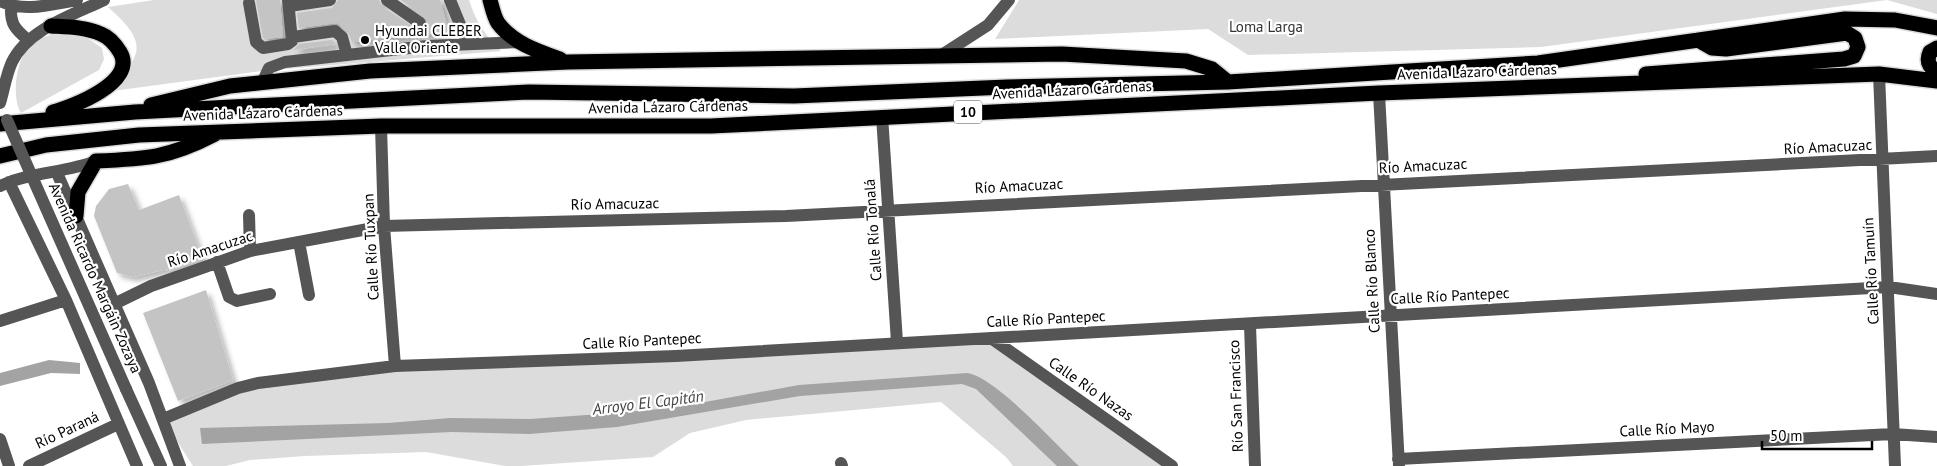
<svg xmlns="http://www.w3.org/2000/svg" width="1937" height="466" font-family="'PT Sans',sans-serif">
<defs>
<filter id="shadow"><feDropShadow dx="4.5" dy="4.5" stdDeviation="2.5" flood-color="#0004"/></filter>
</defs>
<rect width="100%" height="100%" fill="#fff"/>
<!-- green -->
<path fill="#dcdcdc" d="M154 0H469C476 22 485 35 501 51L261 71 105 92C143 56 150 44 108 7Z
M1019 0H1937V14L1887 0 1541 47 1248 55 1208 29 995 39Z
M63 33H80L102 48 104 59 99 70 21 113C11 97 16 59 30 45 39 37 52 34 63 33Z
M991 338 1172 466H1013L1006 457 941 402 746 420 690 433 653 457 521 466H505L426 452 305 456 250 460 226 466H193L163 419 238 388 395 366Z"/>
<!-- water -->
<path fill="#a3a3a3" d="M49 360 80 363V374L51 373 0 386V373Z
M967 373C996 377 1056 445 1079 466H1057L976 389 962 384 800 396 617 427 529 434 452 432 202 444 200 428 388 423 450 418 530 419 615 413 672 408 799 385Z"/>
<!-- building -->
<path fill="#c4c4c4" filter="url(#shadow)" d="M256 0H280L283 37 265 39 263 38Z
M338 0H379L382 7 420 31 427 27V19L401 0H440L449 32 352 42 348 31 337 23 299 28 297 13 332 8Z
M332 40 336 44 293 50 299 44Z
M128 184 139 210 179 195 203 259 168 271 167 269 133 277 117 273 94 216 96 206 109 189Z
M206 290 233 380 178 401 143 313Z"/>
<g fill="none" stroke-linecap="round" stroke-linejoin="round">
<defs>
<path id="highway" d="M490 0C492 7 494 17 498 23 513 43 537 51 560 59
M51 26C68 27 85 27 101 34 109 37 115 44 120 52 138 82 72 107 53 112
M1937 48 1930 52C1926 61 1929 67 1937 72
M1646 74 1844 59 1854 56 1858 47 1855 38 1847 33 1726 49 1712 48 1698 40
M151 105 230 86 370 71 568 62 1062 54 1186 61 1212 69 1228 82
M0 124 135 112 529 92 794 96 1007 87 1228 82 1538 63 1845 19 1895 20 1937 28
M0 156 46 145 139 135 381 126H711L1379 93 1879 74 1937 81
M76 216 78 192 96 161C146 159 169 158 215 134"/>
</defs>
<!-- highway casing -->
<use href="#highway" stroke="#dbdbdb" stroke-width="18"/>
<!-- minor -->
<path stroke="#555" stroke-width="12" d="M387 0 420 23
M450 0 468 44
M0 1C24 13 52 4 77 0
M249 3 256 42 263 48 288 44 292 41 288 0
M11 6C10 24 15 29 28 40
M289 6 330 0
M293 37 335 31 342 37 347 55
M940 56 988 25 1009 0
M1879 74 1895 466
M262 83 269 68 285 62 427 46 520 42
M1379 93 1399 466
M0 103C4 90 6 75 12 62 28 29 73 15 104 0
M882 116 897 342
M381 126 384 226 395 366
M57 173 149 383 180 466
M9 182 66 300 137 466
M0 186C29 172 65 173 96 161
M249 215 250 251
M299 242 309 295
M217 262 229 297 237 301 270 294
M114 304 151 286 250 251 384 226 786 216 1937 156
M0 321 66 300
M1250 325 1255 466
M991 338 1172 466
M126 389 161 466
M163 419 238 388 258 383 395 366 676 356 1889 287 1937 294
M0 439 9 466
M1398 459 1893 434 1937 437
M841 463 842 466
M29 466 118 424"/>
<!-- highway -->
<use href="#highway" stroke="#000" stroke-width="15"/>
<!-- minor-bridge -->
<path stroke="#555" stroke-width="12" d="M7 120 126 389"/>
</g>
<!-- markers -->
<circle fill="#000" stroke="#fff" stroke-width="2" cx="365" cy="40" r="5"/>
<g text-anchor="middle" stroke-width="4.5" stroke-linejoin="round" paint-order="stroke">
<!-- shield labels -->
<rect fill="#fff" stroke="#4c4c4c" stroke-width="1" x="954" y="100.5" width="28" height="23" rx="4"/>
<g font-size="14" font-weight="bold" fill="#000">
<text x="968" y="117">10</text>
</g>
<!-- park labels -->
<g font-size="15" fill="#333" stroke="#fff">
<text x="1266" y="32">Loma Larga</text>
</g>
<!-- poi labels -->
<g font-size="15" fill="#000" stroke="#fff" text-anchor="start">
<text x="375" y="36">Hyundai CLEBER<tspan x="375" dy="17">Valle Oriente</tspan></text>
</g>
<!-- street labels -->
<g font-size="15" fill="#000" stroke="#fff">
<text transform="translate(1477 72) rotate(-2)" y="5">Avenida Lázaro Cárdenas</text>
<text transform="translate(1072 90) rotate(-3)" y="5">Avenida Lázaro Cárdenas</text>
<text transform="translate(668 107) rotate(-1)" y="5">Avenida Lázaro Cárdenas</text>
<text transform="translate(263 113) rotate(-2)" y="5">Avenida Lázaro Cárdenas</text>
<text transform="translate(1828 147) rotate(-3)" y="5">Río Amacuzac</text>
<text transform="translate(1423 166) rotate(-3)" y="5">Río Amacuzac</text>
<text transform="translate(1019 186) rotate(-3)" y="5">Río Amacuzac</text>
<text transform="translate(615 204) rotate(-1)" y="5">Río Amacuzac</text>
<text transform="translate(873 230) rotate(-94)" y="5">Calle Río Tonalá</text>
<text transform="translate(371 247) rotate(-93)" y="5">Calle Río Tuxpan</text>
<text transform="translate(210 249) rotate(-18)" y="5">Río Amacuzac</text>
<text transform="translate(1871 271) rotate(-93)" y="5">Calle Río Tamuín</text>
<text transform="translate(95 278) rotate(66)" y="5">Avenida Ricardo Margáin Zozaya</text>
<text transform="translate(1372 281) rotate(-93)" y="5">Calle Río Blanco</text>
<text transform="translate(1450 296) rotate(-3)" y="5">Calle Río Pantepec</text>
<text transform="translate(1046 319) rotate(-3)" y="5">Calle Río Pantepec</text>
<text transform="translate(642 341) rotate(-3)" y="5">Calle Río Pantepec</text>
<text transform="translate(1091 389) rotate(35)" y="5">Calle Río Nazas</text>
<text transform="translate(1236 396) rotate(-92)" y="5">Río San Francisco</text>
<text transform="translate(1667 429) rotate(-3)" y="5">Calle Río Mayo</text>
<text transform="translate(67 430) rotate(-25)" y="5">Río Paraná</text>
</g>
<!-- water labels -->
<g font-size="16" font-style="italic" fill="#444" stroke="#fff">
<text transform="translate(648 402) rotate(-7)" y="6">Arroyo El Capitán</text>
</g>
</g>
<!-- scale -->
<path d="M1762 441v8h110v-8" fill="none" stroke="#000000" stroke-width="2.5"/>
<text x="1770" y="441" font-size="15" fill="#000000" stroke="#ffffff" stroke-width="4" paint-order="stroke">50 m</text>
</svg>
